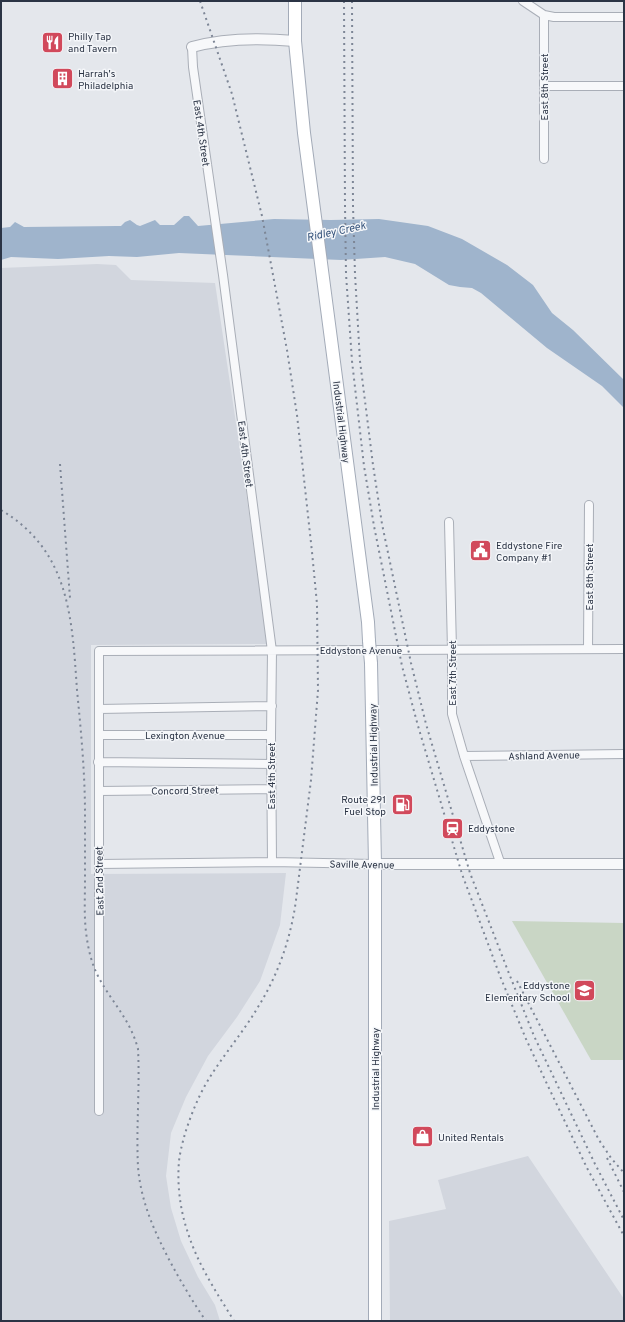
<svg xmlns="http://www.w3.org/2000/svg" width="625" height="1322" font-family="Overpass,sans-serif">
<rect width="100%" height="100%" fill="#e4e7ec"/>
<!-- built -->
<path fill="#d2d6de" d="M97 264 116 265 131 280 215 283 243 470 267 644 91 645V874L286 873 280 925 260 981 237 1017 208 1056 186 1097 171 1133 166 1176 171 1208 181 1241 198 1277 215 1305 220 1321H1V268Z
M528 1156 624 1299V1321H390L389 1221 446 1209 438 1180Z"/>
<!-- green -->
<path fill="#c9d6c5" d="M512 921 624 923V1060H591Z"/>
<!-- water -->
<path fill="#9fb4cc" d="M184 216H189L198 226 274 219 331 220 379 219 428 226 462 239 507 265 533 285 552 313 573 330 624 380V408L602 386 547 348 481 293 472 288 460 287 449 285 415 264 385 257 341 260 179 253 137 257 109 256 58 259 11 257 1 260V228L10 227 15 222 24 227 117 226H121L125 222 130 220 137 225 140 226 155 220 160 225H174Z"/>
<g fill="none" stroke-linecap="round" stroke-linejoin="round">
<defs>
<path id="minor" d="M523 1 544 15 554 17H624
M192 47 193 67 223 275 272 651 271 735 272 862
M544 86H624
M544 159V15
M449 522 452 650V714L464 756 501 865
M588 649 589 505
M99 709 272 706
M99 735H271
M464 756 624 754
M98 762 271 764
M99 791 271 789
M99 864 272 862 375 864
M99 1111V651L624 649"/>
<path id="tertiary" d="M192 47C225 38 262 38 295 41
M375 864H624"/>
<path id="primary" d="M295 1V41L304 133 368 622 369 641
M371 663 375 864V1321"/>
</defs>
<!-- minor casing -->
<use href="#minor" stroke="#a9aeb7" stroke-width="10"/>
<!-- tertiary casing -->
<use href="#tertiary" stroke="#a9aeb7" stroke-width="12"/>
<!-- primary casing -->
<use href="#primary" stroke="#a3abb8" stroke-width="14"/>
<!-- minor -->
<use href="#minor" stroke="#f7f8fa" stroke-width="8"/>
<!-- tertiary -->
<use href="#tertiary" stroke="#f7f8fa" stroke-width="10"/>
<!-- primary -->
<use href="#primary" stroke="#fff" stroke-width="12"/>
<!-- rail -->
<path stroke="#7d8696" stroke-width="2" stroke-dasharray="2 4" stroke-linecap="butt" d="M200 1 232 94 262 216 287 350 297 415 312 552 317 604 318 690 311 780 296 900C291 938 278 975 258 1007 244 1031 225 1053 210 1077 196 1099 182 1136 179 1161 177 1185 180 1210 188 1233 198 1265 217 1293 234 1321
M344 1 345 206 346 274 352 361 364 466 374 526 402 666 418 726 462 874 500 976 526 1039 547 1084 587 1168 624 1236
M352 1 353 206 355 274 360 361 373 465 382 524 411 663 426 724 470 873 508 971 534 1036 595 1164 624 1220
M60 464 70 598
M1 510C70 551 72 619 77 690 81 731 85 773 85 814 85 836 85 858 85 880 85 897 84 915 86 932 88 948 91 963 99 978 113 1004 130 1019 138 1049 140 1088 136 1128 138 1167 141 1204 156 1235 173 1267 183 1285 194 1304 206 1321
M517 981 599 1140 611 1158 624 1173
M607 1158 624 1192"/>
<defs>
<path id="primary-bridge" d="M369 641 371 663"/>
</defs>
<!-- primary-bridge casing -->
<use href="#primary-bridge" stroke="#a3abb8" stroke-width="14" stroke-linecap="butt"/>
<!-- primary-bridge -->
<use href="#primary-bridge" stroke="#fff" stroke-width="12"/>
</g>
<!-- icons -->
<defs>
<symbol id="restaurant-square" viewBox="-11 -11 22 22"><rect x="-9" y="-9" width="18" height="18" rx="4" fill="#d1495b" stroke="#f4f6f9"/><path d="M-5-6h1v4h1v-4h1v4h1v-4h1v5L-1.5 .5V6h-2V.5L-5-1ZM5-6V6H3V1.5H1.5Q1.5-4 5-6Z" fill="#fff"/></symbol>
<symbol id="building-square" viewBox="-11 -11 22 22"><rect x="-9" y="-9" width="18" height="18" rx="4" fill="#d1495b" stroke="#f4f6f9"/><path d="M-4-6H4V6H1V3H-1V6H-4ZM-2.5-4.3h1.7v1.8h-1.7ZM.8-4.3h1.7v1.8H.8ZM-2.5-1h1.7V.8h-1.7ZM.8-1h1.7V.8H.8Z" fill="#fff"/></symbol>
<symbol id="civic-square" viewBox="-11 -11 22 22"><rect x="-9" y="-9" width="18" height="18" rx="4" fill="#d1495b" stroke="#f4f6f9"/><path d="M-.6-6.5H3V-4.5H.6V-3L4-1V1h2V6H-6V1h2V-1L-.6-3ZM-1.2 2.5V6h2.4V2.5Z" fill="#fff"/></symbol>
<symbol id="fuel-square" viewBox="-11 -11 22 22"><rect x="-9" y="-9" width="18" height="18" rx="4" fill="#d1495b" stroke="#f4f6f9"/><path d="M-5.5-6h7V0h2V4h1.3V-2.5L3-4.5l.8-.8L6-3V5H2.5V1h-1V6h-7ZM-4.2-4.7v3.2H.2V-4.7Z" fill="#fff"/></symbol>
<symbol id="station-square" viewBox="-11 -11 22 22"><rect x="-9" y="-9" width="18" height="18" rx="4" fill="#d1495b" stroke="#f4f6f9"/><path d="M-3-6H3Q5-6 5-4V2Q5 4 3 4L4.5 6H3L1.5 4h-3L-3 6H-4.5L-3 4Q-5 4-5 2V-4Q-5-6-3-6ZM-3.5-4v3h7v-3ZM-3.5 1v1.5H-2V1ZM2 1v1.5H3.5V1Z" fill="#fff"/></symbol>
<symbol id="school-square" viewBox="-11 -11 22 22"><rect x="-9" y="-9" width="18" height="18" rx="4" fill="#d1495b" stroke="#f4f6f9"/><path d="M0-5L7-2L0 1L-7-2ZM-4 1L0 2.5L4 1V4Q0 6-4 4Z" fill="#fff"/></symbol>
<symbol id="shop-square" viewBox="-11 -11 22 22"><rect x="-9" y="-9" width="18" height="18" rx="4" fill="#d1495b" stroke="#f4f6f9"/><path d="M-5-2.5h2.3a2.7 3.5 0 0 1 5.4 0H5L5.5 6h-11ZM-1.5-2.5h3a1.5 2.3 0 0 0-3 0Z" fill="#fff"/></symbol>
</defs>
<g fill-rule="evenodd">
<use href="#restaurant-square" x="40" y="30" width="25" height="25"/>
<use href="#building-square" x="50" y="66" width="25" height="25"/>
<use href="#civic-square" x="468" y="538" width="25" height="25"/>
<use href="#fuel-square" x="390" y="792" width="25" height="25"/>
<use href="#station-square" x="440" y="816" width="25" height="25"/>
<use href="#school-square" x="572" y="978" width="25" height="25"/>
<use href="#shop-square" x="410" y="1124" width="25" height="25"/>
</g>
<g text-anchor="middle" stroke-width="3" stroke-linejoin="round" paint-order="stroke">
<!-- poi labels -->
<g font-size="10" fill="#2b3445" stroke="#f4f6f9" text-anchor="start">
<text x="68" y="40">Philly Tap<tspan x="68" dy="12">and Tavern</tspan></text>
<text x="78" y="77">Harrah's<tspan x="78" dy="12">Philadelphia</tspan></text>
<text x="496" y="549">Eddystone Fire<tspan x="496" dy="12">Company #1</tspan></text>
<text x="386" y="803" text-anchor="end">Route 291<tspan x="386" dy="12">Fuel Stop</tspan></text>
<text x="468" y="832">Eddystone</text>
<text x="570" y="989" text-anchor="end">Eddystone<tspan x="570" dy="12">Elementary School</tspan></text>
<text x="438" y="1141">United Rentals</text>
</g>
<!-- street labels -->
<g font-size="10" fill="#2b3445" stroke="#f4f6f9">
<text transform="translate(544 87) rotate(-90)" y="4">East 8th Street</text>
<text transform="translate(202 133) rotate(82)" y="4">East 4th Street</text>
<text transform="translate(342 422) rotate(83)" y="4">Industrial Highway</text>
<text transform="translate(246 454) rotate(83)" y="4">East 4th Street</text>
<text transform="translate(589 577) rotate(-90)" y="4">East 8th Street</text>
<text x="361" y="654">Eddystone Avenue</text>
<text transform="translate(452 673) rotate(-90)" y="4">East 7th Street</text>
<text x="185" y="739">Lexington Avenue</text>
<text transform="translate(373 745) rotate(-91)" y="4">Industrial Highway</text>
<text transform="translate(544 755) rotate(-1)" y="4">Ashland Avenue</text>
<text transform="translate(271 776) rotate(-90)" y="4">East 4th Street</text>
<text transform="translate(185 790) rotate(-1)" y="4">Concord Street</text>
<text transform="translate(362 864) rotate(1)" y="4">Saville Avenue</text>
<text transform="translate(99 881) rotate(-91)" y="4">East 2nd Street</text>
<text transform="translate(375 1069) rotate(-90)" y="4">Industrial Highway</text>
</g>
<!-- water labels -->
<g font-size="11" font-style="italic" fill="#34527a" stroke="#f4f6f9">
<text transform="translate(336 231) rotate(-12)" y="4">Ridley Creek</text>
</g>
</g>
<!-- border -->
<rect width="625" height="1322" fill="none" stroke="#2b3445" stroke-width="4"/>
</svg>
